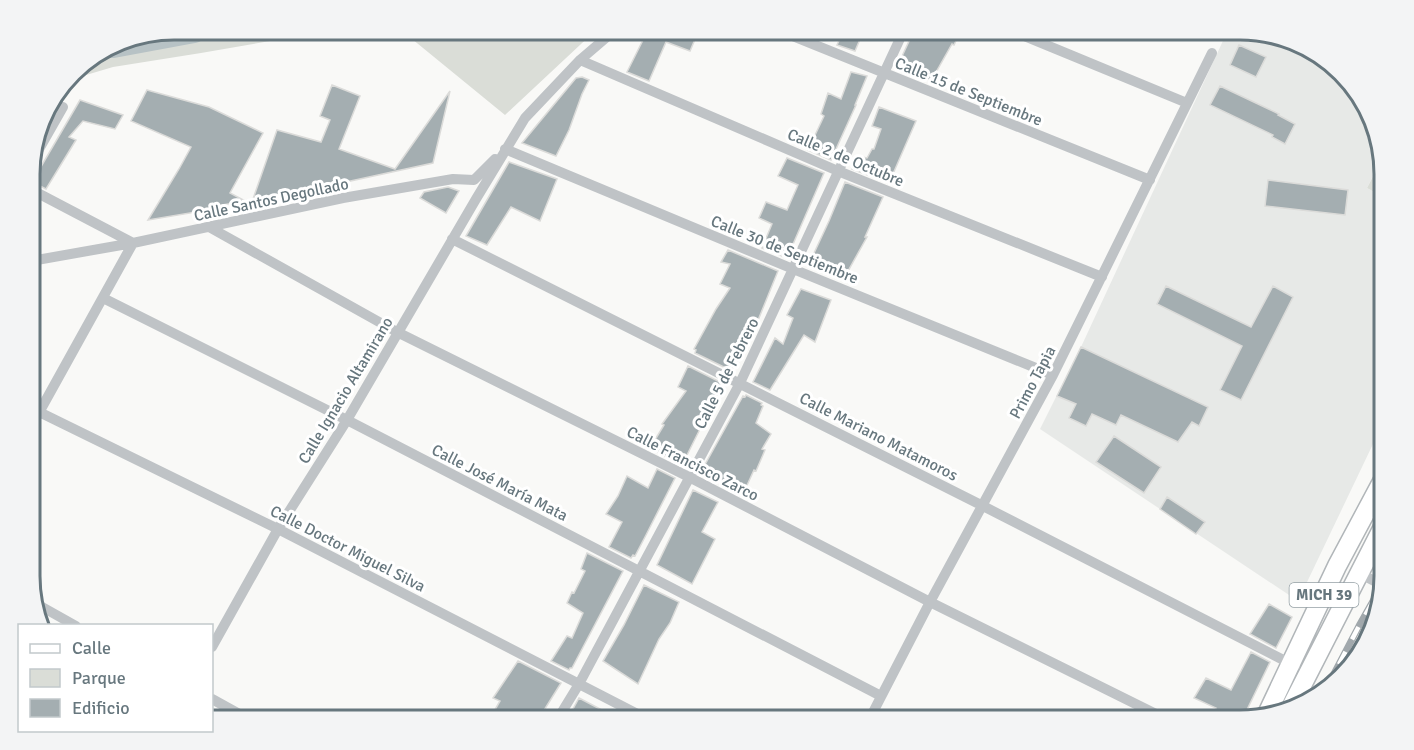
<svg xmlns="http://www.w3.org/2000/svg" width="1414" height="750" font-family="Signika,sans-serif">
<rect width="100%" height="100%" fill="#f9f9f7"/>
<!-- built -->
<path fill="#e7e9e7" d="M1228 30H1240L1304 45 1359 94 1383 156 1367 188 1383 197 1384 421 1298 601 1040 429 1081 347Z"/>
<!-- park -->
<path fill="#daddd7" d="M174 30H334L201 53 113 67 76 78 58 94 79 66 119 41Z
M401 30H596L505 115Z
M1383 157V197L1367 188Z"/>
<g fill="none" stroke-linecap="round" stroke-linejoin="round">
<!-- river -->
<path stroke="#b7c2c5" stroke-width="26" d="M113 45 194 30"/>
</g>
<!-- building -->
<path fill="#a4aeb1" stroke="#dbdbd9" stroke-width="1.5" d="M639 30H699L690 51 666 42 649 81 627 72 646 34Z
M844 30H864L855 51 837 45Z
M911 30H961L954 45 952 44 931 81 897 67 910 39 908 38Z
M1239 45 1266 57 1256 77 1230 65Z
M851 72 867 76 855 105H856L831 160 808 150 824 116 821 114 828 93 841 99Z
M582 77 589 80 582 94 569 130 556 156 522 143 576 78Z
M332 85 360 96 339 149 395 169 450 91 433 163 346 182 253 199 277 130 321 142 330 120 320 116Z
M1220 86 1279 114 1278 115 1295 124 1285 144 1272 137 1273 135 1210 105Z
M147 90 209 107 263 133 230 193 245 201 216 206 220 208 148 220 179 169 191 147 131 121Z
M80 100 123 115 115 129 83 121 69 137 76 140 46 189 32 182Z
M879 107 916 121 889 183 852 169 857 156 867 158 872 149H874L881 129 872 126Z
M787 158 824 173 787 258 762 248 772 224 759 218 766 202 787 210 798 185 778 176Z
M509 162 557 179 540 221 511 207 487 245 466 236Z
M1268 180 1348 190 1345 215 1265 206Z
M845 182 883 197 865 237H867L843 280 808 266 829 221Z
M448 187 459 191 446 213 420 198 424 192Z
M728 250 778 271 750 340 732 371 695 353 696 350 694 349 716 309 730 288 720 284 730 264 721 262Z
M1166 286 1251 327 1273 286 1293 297 1241 400 1220 390 1242 346 1157 304Z
M801 289 831 300 815 342 804 335 770 390 753 382 775 338 783 344 793 318 787 315Z
M1081 347 1208 407 1199 426 1192 422 1178 442 1121 415 1116 425 1092 414 1086 426 1069 418 1076 404 1057 396Z
M688 366 724 384 713 403 682 465 650 448 664 425 662 424 686 391 678 387Z
M746 395 762 403 761 405 763 406 756 423 771 434 762 449 765 450 756 471 754 470 743 494 702 470 743 396 745 397Z
M1114 436 1161 467 1144 493 1096 462Z
M657 469 675 478 646 535 635 556 633 555 631 558 609 547 622 522 606 514 618 496 627 476 648 488Z
M693 490 718 502 702 532 715 539 692 584 657 565Z
M1167 497 1205 522 1196 534 1160 509Z
M587 553 623 571 572 668H570L569 670 551 661 567 636 572 638 583 613 567 603 572 592 574 593 585 571 581 569Z
M644 585 679 602 670 623 659 639 638 684 603 661 624 625Z
M1269 604 1292 617 1276 648 1250 634Z
M1251 652 1270 662 1242 720H1210L1216 708 1194 698 1206 678 1231 690Z
M518 661 561 683 538 720H489L500 701 493 698Z
M579 698 621 720H567Z"/>
<g fill="none" stroke-linecap="round" stroke-linejoin="round">
<defs>
<path id="primary" d="M1292 705 1384 525
M1267 714 1337 566 1384 478"/>
</defs>
<!-- primary casing -->
<use href="#primary" stroke="#b1b6b9" stroke-width="21"/>
<!-- minor -->
<path stroke="#bfc3c6" stroke-width="10" d="M778 30 1150 180
M1010 30 1187 103
M580 60 838 171 1102 277
M505 149 793 269 1053 375
M30 165 63 107
M30 189 133 243 31 427
M209 227 397 332 689 477 930 602 1168 720
M452 239 983 506 1295 666
M31 261 133 243 343 198 453 179 474 180 495 159
M103 298 347 420 881 696
M31 408 278 529 649 720
M1359 573 1382 585
M35 603 76 626
M212 647 278 529 347 420 476 199 525 118 580 60 615 30
M212 699 250 720
M557 720 579 684 740 383 904 30
M869 720 930 602 1053 375 1212 53"/>
<!-- primary -->
<use href="#primary" stroke="#fff" stroke-width="18"/>
<defs>
<path id="rail" d="M1326 689 1359 626 1381 587"/>
</defs>
<!-- rail casing -->
<use href="#rail" stroke="#a1a8ac" stroke-width="7"/>
<!-- rail -->
<use href="#rail" stroke="#fff" stroke-width="4.5" stroke-dasharray="14" stroke-linecap="butt"/>
</g>
<g text-anchor="middle" stroke-width="6" stroke-linejoin="round" paint-order="stroke">
<!-- shield labels -->
<rect fill="#fff" stroke="#95a0a5" stroke-width="1.5" x="1289.5" y="583" width="69" height="24" rx="4.5"/>
<g font-size="15" font-weight="bold" fill="#67777e">
<text x="1324" y="600">MICH 39</text>
</g>
<!-- street labels -->
<g font-size="16" fill="#67777e" stroke="#fff">
<text transform="translate(969 91) rotate(22)" y="6">Calle 15 de Septiembre</text>
<text transform="translate(846 157) rotate(23)" y="6">Calle 2 de Octubre</text>
<text transform="translate(271 199) rotate(-12)" y="6">Calle Santos Degollado</text>
<text transform="translate(785 249) rotate(22)" y="6">Calle 30 de Septiembre</text>
<text transform="translate(726 373) rotate(-63)" y="6">Calle 5 de Febrero</text>
<text transform="translate(1032 382) rotate(-62)" y="6">Primo Tapia</text>
<text transform="translate(345 390) rotate(-59)" y="6">Calle Ignacio Altamirano</text>
<text transform="translate(879 436) rotate(27)" y="6">Calle Mariano Matamoros</text>
<text transform="translate(693 463) rotate(27)" y="6">Calle Francisco Zarco</text>
<text transform="translate(500 482) rotate(27)" y="6">Calle José María Mata</text>
<text transform="translate(348 548) rotate(27)" y="6">Calle Doctor Miguel Silva</text>
</g>
</g>
<!-- crop -->
<path d="M0 0H1414V750H0ZM174 40H1240A134 134 0 0 1 1374 174V576A134 134 0 0 1 1240 710H174A134 134 0 0 1 40 576V174A134 134 0 0 1 174 40Z" fill="#f3f4f5" fill-rule="evenodd"/>
<path fill="none" stroke="#67777e" stroke-width="3" d="M174 40H1240A134 134 0 0 1 1374 174V576A134 134 0 0 1 1240 710H174A134 134 0 0 1 40 576V174A134 134 0 0 1 174 40Z"/>
<!-- legend -->
<rect x="18" y="624" width="195" height="108" fill="#ffffff" stroke="#c2c9cb" stroke-width="1.5"/>
<rect x="30" y="644" width="30" height="9" fill="#ffffff" stroke="#c2c9cb" stroke-width="1.5"/>
<text x="72" y="654" font-size="18" fill="#67777e">Calle</text>
<rect x="30" y="669" width="30" height="18" fill="#daddd7" stroke="#c2c9cb" stroke-width="1.5"/>
<text x="72" y="684" font-size="18" fill="#67777e">Parque</text>
<rect x="30" y="699" width="30" height="18" fill="#a4aeb1" stroke="#c2c9cb" stroke-width="1.5"/>
<text x="72" y="714" font-size="18" fill="#67777e">Edificio</text>
</svg>
